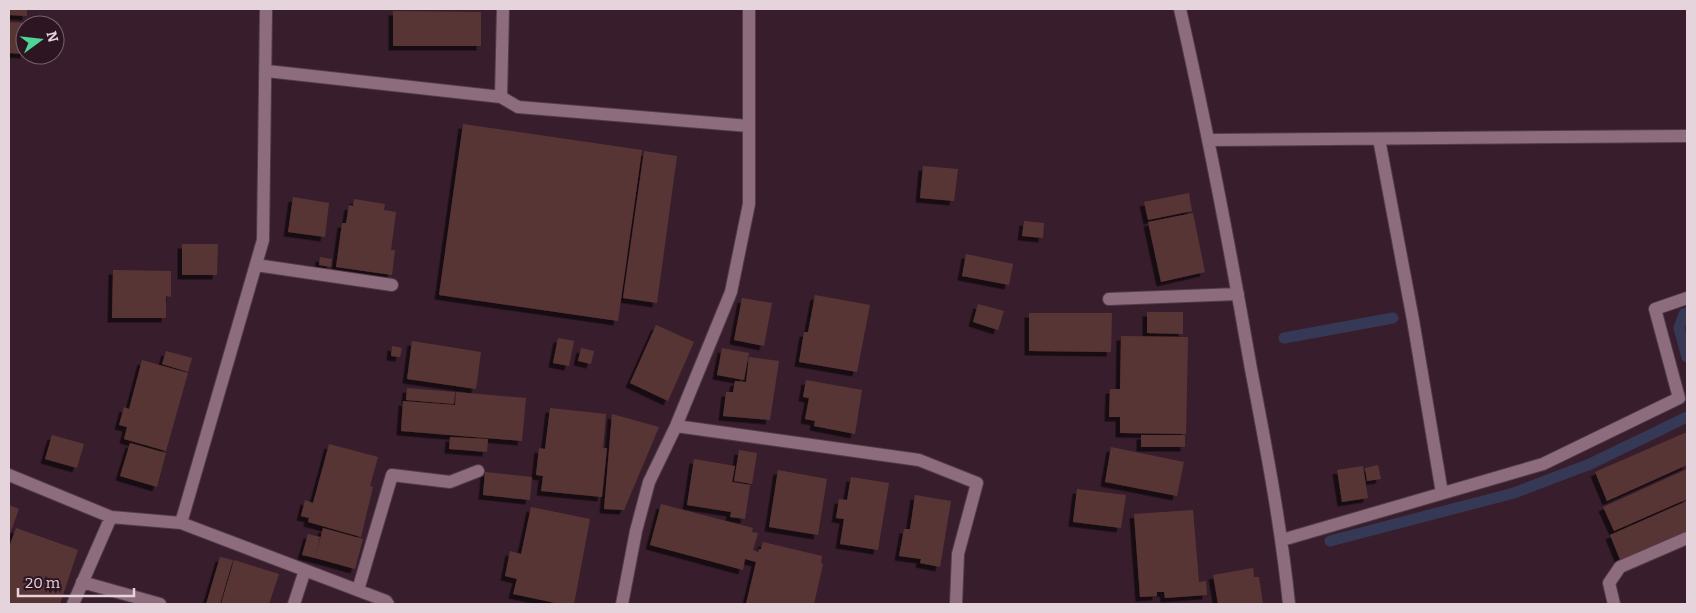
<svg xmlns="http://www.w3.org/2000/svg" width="1696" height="613" font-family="Bitter,serif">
<defs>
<filter id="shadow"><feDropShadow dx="-4.5" dy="4.5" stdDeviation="0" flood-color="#0009"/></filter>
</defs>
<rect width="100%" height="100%" fill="#381e2c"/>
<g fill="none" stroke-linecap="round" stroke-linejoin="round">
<!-- stream -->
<path stroke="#363956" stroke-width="11" d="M1687 313 1684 314 1679 328 1687 357
M1284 338 1393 318
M1330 541 1514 493 1590 464 1687 417"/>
</g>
<!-- building -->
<path fill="#583634" filter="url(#shadow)" d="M9 9H27V16L9 15Z
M393 11 481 12V46H393Z
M9 22 25 23V54L9 53Z
M463 124 642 150 618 321 439 295Z
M644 151 677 156 657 303 623 298Z
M923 166 958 169 954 201 920 198Z
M1189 193 1192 211 1148 220 1144 202Z
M293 197 329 203 325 237 288 232Z
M354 199 385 204 384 210 396 212 391 250H395L392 275 336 267 342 223H346L349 205 353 206Z
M1193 213 1205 272 1161 282 1148 222Z
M1024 221 1044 223 1043 238 1022 236Z
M182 244H218L217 275H182Z
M966 254 1013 264 1009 285 962 276Z
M320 257 332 259 331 267 319 265Z
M113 270 171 271V297L166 296V318H112Z
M815 295 870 305 857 372 799 362 804 332H808Z
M742 298 772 303 764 346 734 340Z
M978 304 1004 311 998 330 973 322Z
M1147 312H1183V334L1147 333Z
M1029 313H1112L1111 352 1029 351Z
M656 325 694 342 668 401 630 383Z
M1121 336 1188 337 1186 434 1120 433V417H1109L1110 389H1120Z
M558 338 574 341 569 366 553 363Z
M412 341 481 352 476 389 407 379Z
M392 346 402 348 400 357 391 356Z
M581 348 594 351 591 364 578 361Z
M722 348 749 353 744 380 717 375Z
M166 351 192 358 188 372 162 364Z
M749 357 779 361 770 420 723 416 726 392H733L735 381 746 382Z
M142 360 188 373 166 451 124 439 127 427 119 425 124 407 129 409Z
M806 380 862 390 855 434 814 426 815 421 805 419 809 398 803 397Z
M407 388 455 392 454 404 406 400Z
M456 392 526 398 522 441 401 431 403 401 455 405Z
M550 408 606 414 603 448H607L602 497 541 491 543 476 536 475 539 448 545 449Z
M612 414 659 427 624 510 604 509Z
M1687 432V465L1607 501 1595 472Z
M52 435 84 444 77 468 45 459Z
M1141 435H1185V447H1141Z
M450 437 488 439 487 452 449 449Z
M130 443 166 453 157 487 120 476Z
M329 444 378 457 370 486 373 487 361 537 308 522 309 518 301 516 305 500 313 503Z
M1111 447 1184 462 1177 496 1105 482Z
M739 450 757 453 752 484 734 481Z
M694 459 735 466 732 482 750 485 745 519 730 517 731 512 687 505Z
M1378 465 1381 479 1367 481 1365 468Z
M1363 466 1368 498 1342 502 1337 470Z
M1687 469V499L1614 531 1603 507Z
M778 470 827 479 818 535 769 527Z
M485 472 532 477 530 500 483 495Z
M851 477 889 483 878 550 840 544 844 519 836 518 839 499 847 500Z
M1077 489 1126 495 1121 528 1073 522Z
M915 495 951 501 940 567 920 563 921 559 899 556 904 529H910Z
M1687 501V533L1621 562 1610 535Z
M661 504 753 528 752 532 758 533 753 550 758 552 759 549H761L763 542 822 556 821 563 823 564 814 604H746L756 562 745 559 743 570 650 545Z
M9 505 19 509 9 536Z
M531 507 590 519 574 604H560L513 594 517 579 505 576 510 551 521 554Z
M1193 510 1199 582 1206 581 1207 595 1165 598 1164 592H1157V596L1140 597 1134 514Z
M16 528 78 550 60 604H9V547Z
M323 528 363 539 355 569 315 558Z
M308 534 320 537 315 558 302 555Z
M220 557 233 560 220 604H206Z
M234 560 279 574 269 604H221Z
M1253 568 1254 577H1259L1263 604H1218L1213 575Z"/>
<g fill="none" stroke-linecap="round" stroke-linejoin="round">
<defs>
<path id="minor" d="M1180 9C1207 128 1230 248 1251 369 1266 447 1281 525 1289 604
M267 71 501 97 503 9
M501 97 518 107 749 126
M1379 139 1413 320 1442 493
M1210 140 1687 136
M256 265 392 285
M1109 299 1238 294
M676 426 919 460 977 483 958 554 956 604
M9 475 111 517 181 523 386 601 388 604
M181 523 263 240 266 9
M1282 540 1543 464 1679 398 1655 309 1687 298
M82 582 160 604
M358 590 392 475 450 482 478 471
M73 604 111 517
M294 604 305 570
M622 604 636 531 649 482 676 426 731 292 749 204V9
M1614 604 1609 583 1620 567 1687 538"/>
</defs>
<!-- minor casing -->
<use href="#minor" stroke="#523c48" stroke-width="14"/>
<!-- minor -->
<use href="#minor" stroke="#8d6d7d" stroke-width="12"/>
</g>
<!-- border -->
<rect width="1696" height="613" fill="none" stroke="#e6d4dc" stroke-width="20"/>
<!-- north arrow -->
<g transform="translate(40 40) rotate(75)"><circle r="24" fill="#2d1522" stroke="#77616c"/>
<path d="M0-4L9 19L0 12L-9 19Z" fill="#4ed399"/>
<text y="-8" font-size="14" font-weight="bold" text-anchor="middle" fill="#e6d4dc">N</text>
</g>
<!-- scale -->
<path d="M18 588v8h116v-8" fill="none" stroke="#e6d4dc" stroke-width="2.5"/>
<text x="25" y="588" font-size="15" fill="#e6d4dc" stroke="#2d1522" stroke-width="4" paint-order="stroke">20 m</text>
</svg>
